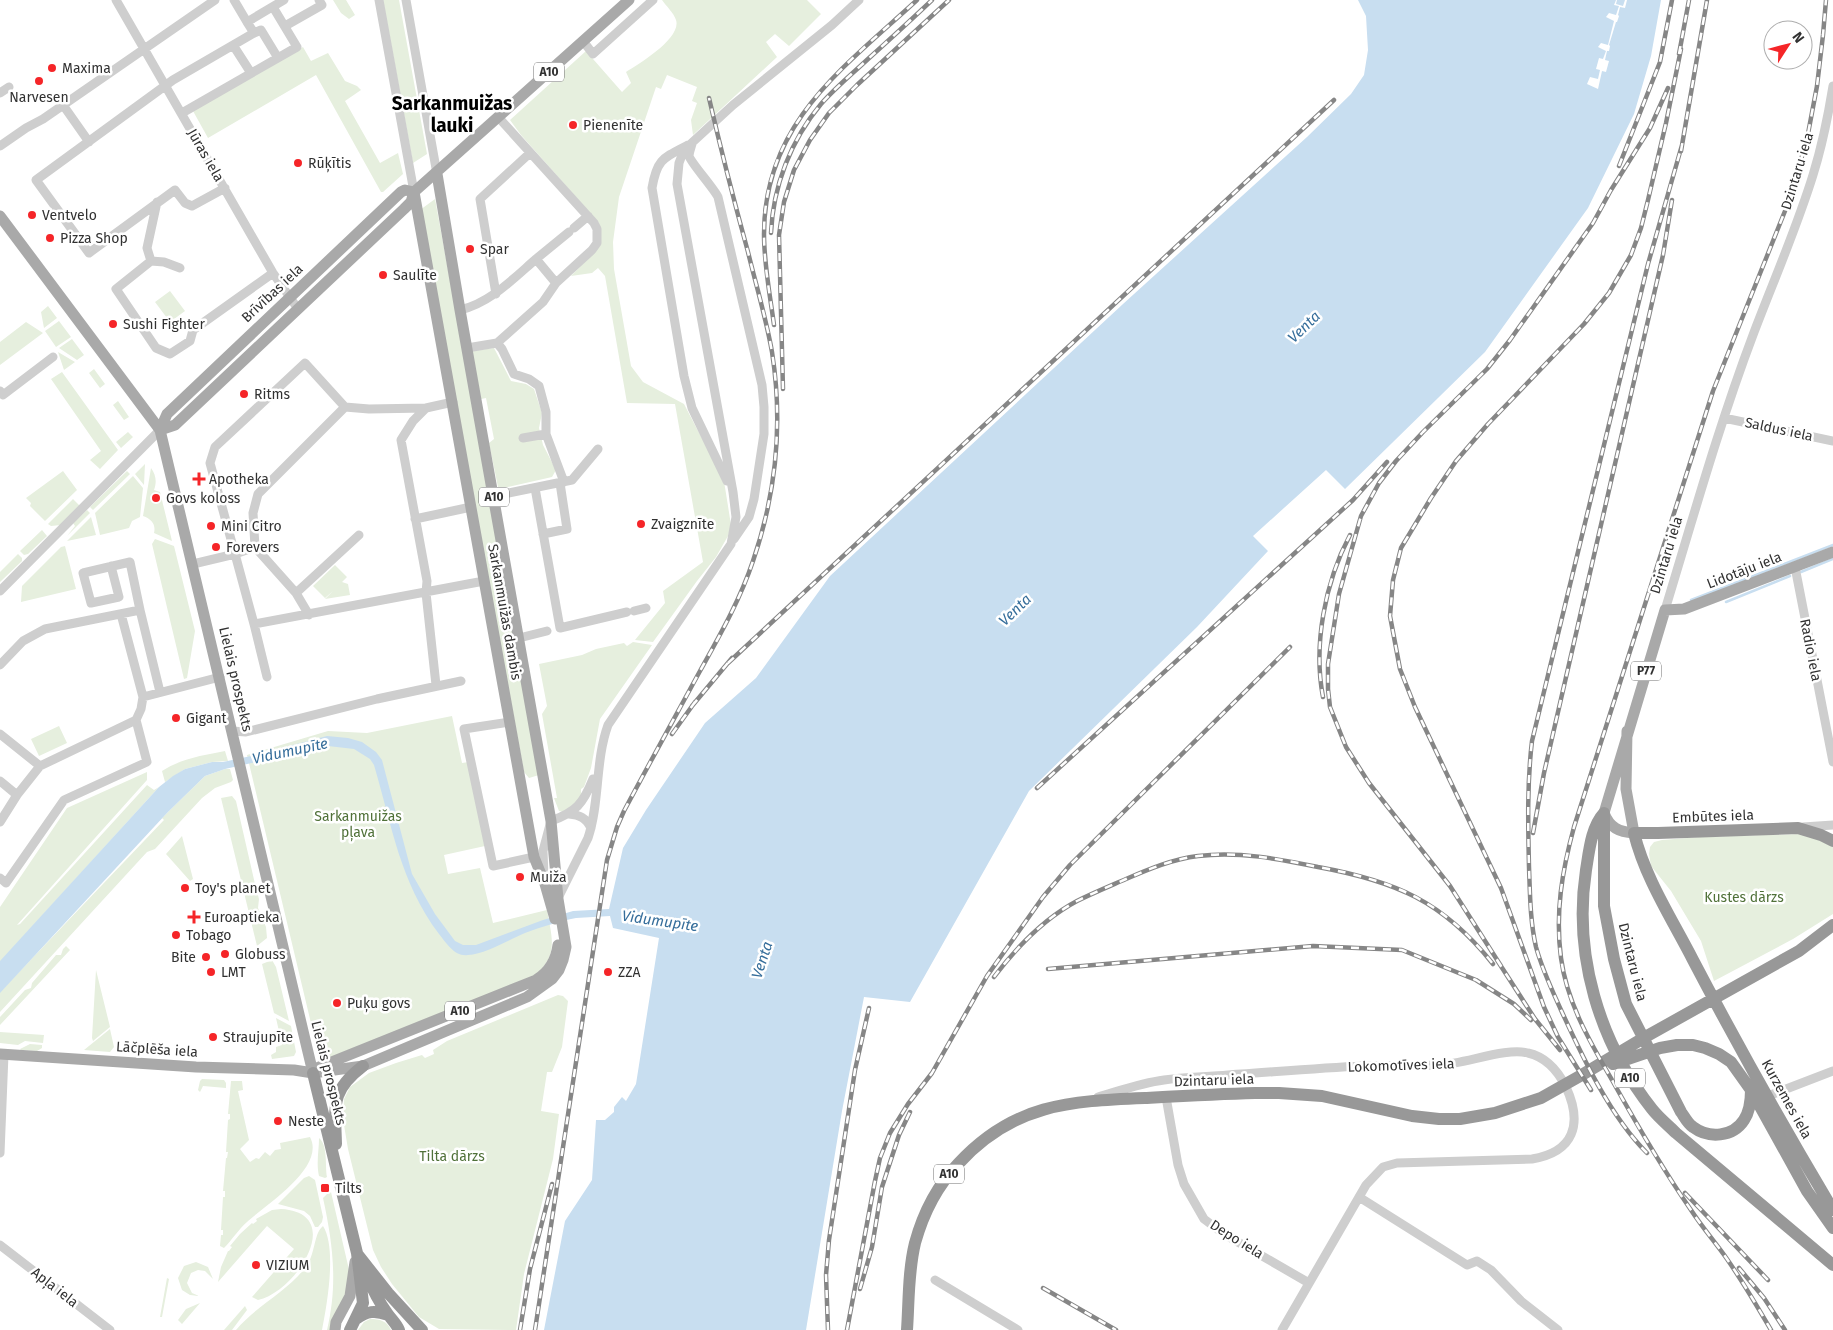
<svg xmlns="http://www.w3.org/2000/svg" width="1833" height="1330" font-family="'Fira Sans',sans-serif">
<rect width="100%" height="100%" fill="#fff"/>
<!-- green -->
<path fill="#e6efde" d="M333 0H346L355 15 349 19 341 13Z
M383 0H399L427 154 413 163Z
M662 0H807L821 14 789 46 775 34 766 42 777 57 693 135 691 120 697 103 692 101 697 87 667 75 661 89 656 87 619 197 613 242 614 269 631 366 643 382 684 404 724 481 731 525 728 536 716 557 697 581 653 642 635 640 665 603 663 591 703 562 675 404 627 403 605 276 598 268 592 273 571 276 600 246 599 223 521 135 510 120 586 51 622 92 631 83 626 72C639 64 682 38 676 20 674 13 666 6 662 0Z
M303 47 311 61 328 53 345 81 357 86 361 90 345 101 380 163 398 153 403 174 383 192H381L316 75 208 138 193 111Z
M435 199 540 769 539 775 529 778 524 772 420 210Z
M170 291 185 311 170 322 155 302Z
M48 306 57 318 44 328 41 312Z
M59 321 71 337 56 347 45 331Z
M26 322 43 333 0 365V342Z
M72 339 84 355 77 360 59 348Z
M494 348 511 381 526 384 534 389 542 413 539 428 543 445 556 470 552 477 499 489 498 487 489 443 494 439 486 398 481 399 472 351Z
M58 352 75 362 64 370Z
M94 369 105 384 100 388 89 373Z
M62 372 118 450 100 469 90 460 101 451 51 379Z
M118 401 129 417 124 420 113 405Z
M128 432 133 437 121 448 116 442Z
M145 464 144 485 135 474Z
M151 468C156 475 157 482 154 490L160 492 172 541 154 533C156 525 152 519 143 516Z
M63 471 77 490 45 521 30 506 31 503 26 498Z
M127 471 130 474 93 510 90 507Z
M133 476 143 488 140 517 132 521 129 528 100 535 95 513Z
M73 499 80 506 61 525 51 526 48 524Z
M87 510 90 513 67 536 75 526 73 523Z
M91 517 96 535 67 541Z
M42 530 47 536 28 554 24 555 20 551Z
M155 539 174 546 195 631 187 678 184 679 152 544Z
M65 546 76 589 21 602 22 586 61 547Z
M18 554 22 558V561L0 582V572Z
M335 565 347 577 342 582 348 584 350 595 325 599 333 591 325 598 313 586Z
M633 642 652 645 600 719 591 768 584 787 581 789V793L584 792 581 798 564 812 559 811 554 798H557L542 714 547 706 539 664 582 655 596 649 624 643 627 646Z
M452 716 462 763 469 762 485 846 444 855 448 874 480 868 493 923 547 910C552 938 559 956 534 976L331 1057 321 1054 315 1040 247 755 328 731 367 733Z
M59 726 67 743 39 756 31 739Z
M225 751 228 761 212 762 185 769 165 782 162 771C180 759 204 755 225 751Z
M225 769H230L233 780 231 782 215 788 202 798 155 849 147 852 0 1012V992L164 820 162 818 167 813 205 776Z
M147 772V780L17 925 20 924 147 785 154 790 159 787 0 962V907L67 808Z
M232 796 236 801 255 884 259 899 258 908 266 927 267 938 257 946 221 798Z
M1801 834 1808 835 1833 846V914L1793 939 1714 981 1701 941 1671 891 1651 866 1649 854 1650 847 1654 842 1662 840 1700 837Z
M182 836 193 879 190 881 166 854Z
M66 946 70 950 0 1025V1017L25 990 31 988 32 983 56 955H61L63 949Z
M272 960 276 967 289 1021 274 1013 262 964Z
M96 970 110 1027 93 1041 92 1038Z
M558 995 563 996 568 1001 562 1047 552 1072H547L541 1111 559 1114 553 1159 524 1274 516 1330 439 1329 419 1317 392 1284 381 1267 373 1250 348 1149 343 1119 344 1099 350 1087 369 1073 396 1063 422 1055 425 1058 434 1054 433 1050 447 1041Z
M276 1018 291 1026 296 1052 294 1056 272 1059 271 1055 276 1052V1047L282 1045Z
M110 1029 114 1047 110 1052 84 1050Z
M0 1032 44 1035 43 1043 25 1041 18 1045 0 1043Z
M30 1044 42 1045V1048L37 1051 21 1050 20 1049Z
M202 1079 224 1080 226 1083V1088L203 1086 200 1092 198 1090 200 1081Z
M231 1081H242L243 1090 238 1091 249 1140 240 1149 250 1162 256 1158 259 1159 265 1152 270 1156 275 1150 281 1149 280 1143 310 1137C326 1167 267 1204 247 1222 238 1230 232 1240 224 1248L220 1246 221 1235H223V1230H221L223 1197H225V1191H223L226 1158H227L228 1152H226L228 1120 230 1119V1114H228Z
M319 1138C328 1145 325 1166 327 1177L325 1178 319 1176C316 1163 319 1151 319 1138Z
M309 1176 315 1180 323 1217 322 1222 318 1227H315L310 1216 304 1211 278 1204 304 1178Z
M331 1192 350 1274 351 1280 333 1330H327C338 1284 333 1244 323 1198L328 1193Z
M281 1209C347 1213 296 1292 258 1300L252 1297 294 1249 267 1226 218 1282 221 1267 228 1251H229L232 1247 230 1246 240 1234 252 1223 253 1224 257 1221 256 1219 272 1210Z
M323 1226C337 1248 327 1305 322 1330H236C256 1306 285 1293 305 1268 316 1255 313 1234 323 1226Z
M196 1262 208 1267 213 1279 205 1271 198 1270 191 1273 187 1283 192 1293 199 1296 190 1295 182 1290 178 1278 184 1266Z
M167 1278 169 1279 162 1317H160Z
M200 1303 182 1324 178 1320 186 1309Z
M245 1306 247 1310 232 1330H224Z
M370 1319C380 1319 387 1321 391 1330H358L364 1322Z"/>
<!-- water -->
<path fill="#c8def0" d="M1358 0H1661L1651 56 1634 114 1588 208 1485 352 1345 489 1326 470 1253 536 1268 551 1197 627 1029 791 910 1002 864 997 842 1111 806 1330H544L565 1221 592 1180 596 1120H605L614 1112V1107L622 1097 626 1101 636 1084 659 938 613 928 610 916C599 917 587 917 576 918 560 921 541 927 525 933 508 940 486 954 468 955 455 957 447 944 439 934 400 882 392 826 374 765L370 759 354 749 328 746 225 769 205 776 167 813 0 993V961L159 787 173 776 185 769 212 762H223L251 756 327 736 348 738 362 742 376 752 382 760 412 874 435 914 455 941 463 945H476L543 920 573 911 609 909 623 848 646 810 705 723 756 678 830 576 1123 304 1307 137 1351 94 1364 75 1368 50 1366 16Z"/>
<!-- pier -->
<path fill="#fff" d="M1616 0H1617L1616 4 1623 6 1625 0H1627L1625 8 1620 7 1618 15 1619 16 1617 22H1616L1609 45 1610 46 1609 51H1607L1605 60 1609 61 1606 72 1602 71 1598 89 1587 84 1590 77 1598 79 1600 70 1596 69 1599 58 1603 59 1606 51 1598 47 1601 43 1608 45 1614 21 1606 17 1609 13 1616 15 1619 6 1614 5Z"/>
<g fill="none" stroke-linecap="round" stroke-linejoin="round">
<!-- stream -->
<path stroke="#c8def0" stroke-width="2.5" d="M1801 572 1833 559
M1691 600 1833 545
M1726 602 1790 576"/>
<!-- minor -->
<path stroke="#cecece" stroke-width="9" d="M116 0 273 273 298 309
M234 0 247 22 284 0
M379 0 414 192
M406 0 437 174
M285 26 322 5 319 0
M254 33 261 30 278 58
M583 41 593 54 653 0
M233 45 251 73
M0 93 9 87
M63 105 89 142
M182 113 297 47 273 7
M692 144C691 148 689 152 689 156 691 163 713 187 718 197L762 385 764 407V434L754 499 749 517 734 539
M688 145C663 158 657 159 652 188L684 376 692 408 727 481
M0 146 26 128 43 119 215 0
M225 188 192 206 185 203 175 190 89 253 36 180 173 80 254 33 247 22
M157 202 147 248 151 261 116 289 156 348 170 354 190 341 193 330 273 273
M574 228 588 216
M536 259 569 232
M151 261 164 262 180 268
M496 294 480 199 530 153
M460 310C490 303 513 279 536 259L556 283
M497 343 502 349 514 374 529 379 539 386 546 412V434L564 482
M467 348 497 343 543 302 556 283 592 250 597 243V229L594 223 499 118
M0 391 3 395 53 357
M345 407 258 494 253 513 255 547 235 554 254 624 484 581
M1724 418 1833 441
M523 438 546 434
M535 488 560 628 627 612
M494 496 572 480 598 449
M415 519 471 507
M543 534 567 529 560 483
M255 547 296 593 309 615
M193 564 235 554 210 463 215 447 305 363 345 407 369 409 426 408
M111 566 119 597 91 603 83 573 130 562 140 610 160 692
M1795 567 1833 762
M0 591 160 430
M296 593 359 535
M1665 610C1693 518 1719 425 1753 335 1773 282 1796 230 1813 175 1822 146 1828 117 1833 86
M634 611 646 608
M254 624 267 677
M519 638 547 631
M0 665 23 641 45 629 140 610
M436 685 426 593 427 581 401 440 413 421 426 408 453 402
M143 697 220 677
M510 722 464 729 493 866 534 857
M232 731 246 732 377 699 461 681
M0 734 40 766
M0 781 17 795
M569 814C580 815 586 818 591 828
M0 822 17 795 40 766 136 720
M1803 827 1833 825
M544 877 543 851 551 821C576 812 583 804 593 779
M0 878 6 883 64 800 147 762 136 720 141 709 143 697 121 614
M558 898 588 838C600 802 595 761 608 725L731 544 736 517 733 492 677 184 679 163 684 150 733 105 832 25 859 0
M1768 1096 1833 1071
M1098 1097C1119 1091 1141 1083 1164 1080 1184 1077 1207 1077 1228 1075 1273 1072 1318 1068 1363 1066 1388 1065 1414 1066 1439 1065 1465 1064 1506 1047 1528 1053 1546 1057 1558 1071 1566 1087 1583 1124 1574 1152 1532 1159L1397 1163 1383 1167 1366 1185 1282 1330
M1166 1097 1178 1165 1184 1184 1204 1219 1224 1234 1309 1283
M0 1153 4 1054
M1359 1197 1467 1265 1477 1261 1491 1270 1521 1301 1558 1330
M0 1245 110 1330
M935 1280 1018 1330"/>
<!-- major -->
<path stroke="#a9a9a9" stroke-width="11" d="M414 192 534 857 545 884 555 919
M0 216 160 430 313 1073
M160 430 175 425 404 209 411 202 414 192 629 0
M160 430 167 414 401 192 405 190 414 192
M1627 731 1626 789 1634 833C1619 832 1610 828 1604 813L1665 610 1684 609 1833 552
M0 1054 196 1067 294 1070 313 1073 363 1066 527 997 552 979 559 970 563 960 566 947 558 899 551 821 460 310 437 174
M316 1070 319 1067 536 980C549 972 556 961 558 945
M335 1330 336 1322 350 1296 355 1262"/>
<!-- highway -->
<path stroke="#989898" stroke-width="12" d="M1604 813C1591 827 1589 852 1586 870 1573 955 1599 1042 1652 1109 1659 1118 1668 1125 1676 1133L1833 1265
M1604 814V906L1614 959 1626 1004 1681 1112C1684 1116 1688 1124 1693 1127 1709 1139 1733 1137 1744 1120 1750 1111 1751 1100 1751 1090
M1833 841 1821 835 1798 828 1658 833H1634C1645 878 1672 919 1693 960 1737 1044 1784 1128 1833 1210
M1613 1064 1660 1048 1677 1045H1693L1705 1048 1719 1054 1731 1062 1751 1090 1807 1191 1833 1228
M313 1073 357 1253 363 1303 350 1330
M336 1144C335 1106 330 1091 363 1066
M358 1255 388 1293 422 1330
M367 1276C372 1288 379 1302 387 1313 391 1319 396 1323 399 1330
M356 1319C367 1311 375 1310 388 1315
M907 1330C909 1301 908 1272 915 1243 923 1214 937 1186 958 1164 1013 1104 1069 1101 1145 1098 1182 1096 1218 1094 1255 1093H1279L1322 1096 1412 1116 1439 1119H1460L1495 1113 1541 1098 1580 1076 1647 1036 1799 951 1833 925"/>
<defs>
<path id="rail" d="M1679 54 1689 0
M1681 151 1707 0
M1619 166 1660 62 1672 0
M771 233C773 186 791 140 821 104 835 88 852 74 868 59 889 40 911 20 932 0
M774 325C770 295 764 265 764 234 764 123 843 68 917 0
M783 389 779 235 784 202 794 170 810 140 829 113 857 85 949 0
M728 663 1334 100
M1323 697C1313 645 1325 582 1350 535
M692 706 732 658
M672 734 695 702
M1037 788 1353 500 1387 462
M1533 833 1544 773 1663 255 1672 200
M1497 960 1535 1019 1560 1050
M1501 966 1450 886 1369 783 1346 747 1330 707 1328 689V664L1339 594 1361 516 1379 483 1396 461 1423 432 1487 369 1510 340 1593 223 1611 190 1650 128 1668 88
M1048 969 1313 946 1402 950 1476 980 1514 1004 1531 1020
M994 977C1016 948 1045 918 1077 901 1093 893 1110 886 1126 879 1149 869 1173 859 1198 856 1239 851 1279 859 1318 867 1395 881 1443 901 1493 964
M1591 1090 1558 1037 1544 1007 1501 888 1415 707 1400 669 1390 616 1393 580 1401 548 1431 498 1456 461 1488 424 1584 324 1609 293 1631 255 1641 228 1648 200 1666 123 1681 49
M1647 1153C1610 1116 1583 1058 1561 1010 1552 990 1542 969 1536 947 1530 921 1530 893 1529 867 1528 825 1527 783 1532 741L1648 264 1682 145
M1685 1193 1768 1280
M1739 1268 1764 1298 1785 1330
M1043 1288 1116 1330
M860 1289 872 1247 882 1187 899 1135 910 1112
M520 1330 530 1269 552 1184
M535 1330 607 860 617 827 624 811C649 764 675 717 700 671 720 635 740 600 753 561 776 494 783 422 772 352 766 318 756 285 748 252 734 201 721 150 709 98
M828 1330 826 1275 829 1240 855 1070 869 1008
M847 1330 875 1181 880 1158 890 1133 908 1104 932 1073 987 976 1043 897 1070 865 1290 647
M1771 1330C1757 1306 1743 1282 1727 1259 1715 1242 1702 1227 1691 1210 1662 1168 1637 1125 1612 1080 1590 1042 1567 1003 1561 958 1555 913 1562 871 1574 827L1713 391 1789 201 1807 139 1817 86 1823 35 1826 0"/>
</defs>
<!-- rail casing -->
<use href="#rail" stroke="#868686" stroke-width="4.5"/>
<!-- rail -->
<use href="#rail" stroke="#fff" stroke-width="2.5" stroke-dasharray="8" stroke-linecap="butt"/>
</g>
<!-- markers -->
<g fill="#f52528" stroke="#fff" stroke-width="2">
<circle cx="52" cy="68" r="5"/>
<circle cx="39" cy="81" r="5"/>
<circle cx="573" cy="125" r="5"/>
<circle cx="298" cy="163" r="5"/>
<circle cx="32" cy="215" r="5"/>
<circle cx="50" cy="238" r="5"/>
<circle cx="470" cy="249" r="5"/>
<circle cx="383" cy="275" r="5"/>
<circle cx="113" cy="324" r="5"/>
<circle cx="244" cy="394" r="5"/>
<path d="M196.5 471.5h5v5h5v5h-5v5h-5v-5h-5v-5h5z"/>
<circle cx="156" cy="498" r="5"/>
<circle cx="641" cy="524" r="5"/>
<circle cx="211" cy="526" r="5"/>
<circle cx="216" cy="547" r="5"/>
<circle cx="176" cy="718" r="5"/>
<circle cx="520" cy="877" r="5"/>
<circle cx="185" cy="888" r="5"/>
<path d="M191.5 909.5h5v5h5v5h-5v5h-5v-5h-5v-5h5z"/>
<circle cx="176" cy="935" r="5"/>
<circle cx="225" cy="954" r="5"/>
<circle cx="206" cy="957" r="5"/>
<circle cx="211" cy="972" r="5"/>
<circle cx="608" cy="972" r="5"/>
<circle cx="337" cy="1003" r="5"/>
<circle cx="213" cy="1037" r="5"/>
<circle cx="278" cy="1121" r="5"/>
<rect x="320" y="1183" width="10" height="10" rx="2.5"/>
<circle cx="256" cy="1265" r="5"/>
</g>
<g text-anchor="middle" stroke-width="5" stroke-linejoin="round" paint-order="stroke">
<!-- shield labels -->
<g fill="#fff" stroke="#6f6f6f" stroke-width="1">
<rect x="534" y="62.5" width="30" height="19" rx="4"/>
<rect x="479" y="487.5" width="30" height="19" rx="4"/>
<rect x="1631" y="661.5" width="30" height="19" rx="4"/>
<rect x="445" y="1001.5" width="30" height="19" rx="4"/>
<rect x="1615" y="1068.5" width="30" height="19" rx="4"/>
<rect x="934" y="1164.5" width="30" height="19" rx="4"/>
</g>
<g font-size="12" font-weight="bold" fill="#313131">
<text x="549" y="76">A10</text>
<text x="494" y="501">A10</text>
<text x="1646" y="675">P77</text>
<text x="460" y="1015">A10</text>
<text x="1630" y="1082">A10</text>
<text x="949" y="1178">A10</text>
</g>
<!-- poi labels -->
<g font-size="14" fill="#313131" stroke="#fff" text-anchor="start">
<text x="62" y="73">Maxima</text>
<text x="39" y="102" text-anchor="middle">Narvesen</text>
<text x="583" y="130">Pienenīte</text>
<text x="308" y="168">Rūķītis</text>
<text x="42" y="220">Ventvelo</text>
<text x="60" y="243">Pizza Shop</text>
<text x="480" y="254">Spar</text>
<text x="393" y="280">Saulīte</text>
<text x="123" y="329">Sushi Fighter</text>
<text x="254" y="399">Ritms</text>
<text x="209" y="484">Apotheka</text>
<text x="166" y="503">Govs koloss</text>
<text x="651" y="529">Zvaigznīte</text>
<text x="221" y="531">Mini Citro</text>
<text x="226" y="552">Forevers</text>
<text x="186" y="723">Gigant</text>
<text x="530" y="882">Muiža</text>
<text x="195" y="893">Toy's planet</text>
<text x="204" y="922">Euroaptieka</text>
<text x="186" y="940">Tobago</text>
<text x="235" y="959">Globuss</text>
<text x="196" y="962" text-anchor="end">Bite</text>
<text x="221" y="977">LMT</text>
<text x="618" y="977">ZZA</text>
<text x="347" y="1008">Puķu govs</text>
<text x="223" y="1042">Straujupīte</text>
<text x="288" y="1126">Neste</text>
<text x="335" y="1193">Tilts</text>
<text x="266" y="1270">VIZIUM</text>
</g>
<!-- street labels -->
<g font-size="14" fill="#313131" stroke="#fff">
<text transform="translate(206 155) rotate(60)" y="5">Jūras iela</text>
<text transform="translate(1797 171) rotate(-73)" y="5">Dzintaru iela</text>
<text transform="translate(272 293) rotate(-43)" y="5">Brīvības iela</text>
<text transform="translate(1779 429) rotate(12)" y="5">Saldus iela</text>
<text transform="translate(1666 555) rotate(-73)" y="5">Dzintaru iela</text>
<text transform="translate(1744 570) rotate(-21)" y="5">Lidotāju iela</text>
<text transform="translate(505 612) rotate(80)" y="5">Sarkanmuižas dambis</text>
<text transform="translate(1811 650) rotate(79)" y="5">Radio iela</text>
<text transform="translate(236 679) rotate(77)" y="5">Lielais prospekts</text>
<text transform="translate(1713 816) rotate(-2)" y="5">Embūtes iela</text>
<text transform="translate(1633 962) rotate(76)" y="5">Dzintaru iela</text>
<text transform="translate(157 1049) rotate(4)" y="5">Lāčplēša iela</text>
<text transform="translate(1401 1065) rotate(-2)" y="5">Lokomotīves iela</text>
<text transform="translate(329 1073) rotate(76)" y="5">Lielais prospekts</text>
<text transform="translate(1214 1080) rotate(-2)" y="5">Dzintaru iela</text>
<text transform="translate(1787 1099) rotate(61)" y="5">Kurzemes iela</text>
<text transform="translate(1237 1239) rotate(32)" y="5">Depo iela</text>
<text transform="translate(55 1287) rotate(38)" y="5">Apļa iela</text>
</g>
<!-- park labels -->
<g font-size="14" fill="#507139" stroke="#fff">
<text x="358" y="821">Sarkanmuižas<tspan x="358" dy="16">pļava</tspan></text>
<text x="1744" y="902">Kustes dārzs</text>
<text x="452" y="1161">Tilta dārzs</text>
</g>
<!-- water labels -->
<g font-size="15" font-style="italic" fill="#366e9b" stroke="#fff">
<text transform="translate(1304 327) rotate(-44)" y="5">Venta</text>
<text transform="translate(1015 610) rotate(-44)" y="5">Venta</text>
<text transform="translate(290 751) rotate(-12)" y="5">Vidumupīte</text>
<text transform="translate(660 921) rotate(8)" y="5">Vidumupīte</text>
<text transform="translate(762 960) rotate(-72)" y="5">Venta</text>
</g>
<!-- district labels -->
<g font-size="19" font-weight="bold" fill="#000" stroke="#fff">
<text x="452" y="110">Sarkanmuižas<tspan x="452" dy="22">lauki</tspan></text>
</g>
</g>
<!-- north arrow -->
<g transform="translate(1788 45) rotate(54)"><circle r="24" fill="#ffffff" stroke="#adadad"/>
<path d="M0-4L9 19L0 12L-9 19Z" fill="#f52528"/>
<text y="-8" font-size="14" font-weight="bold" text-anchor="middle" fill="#313131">N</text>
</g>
</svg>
